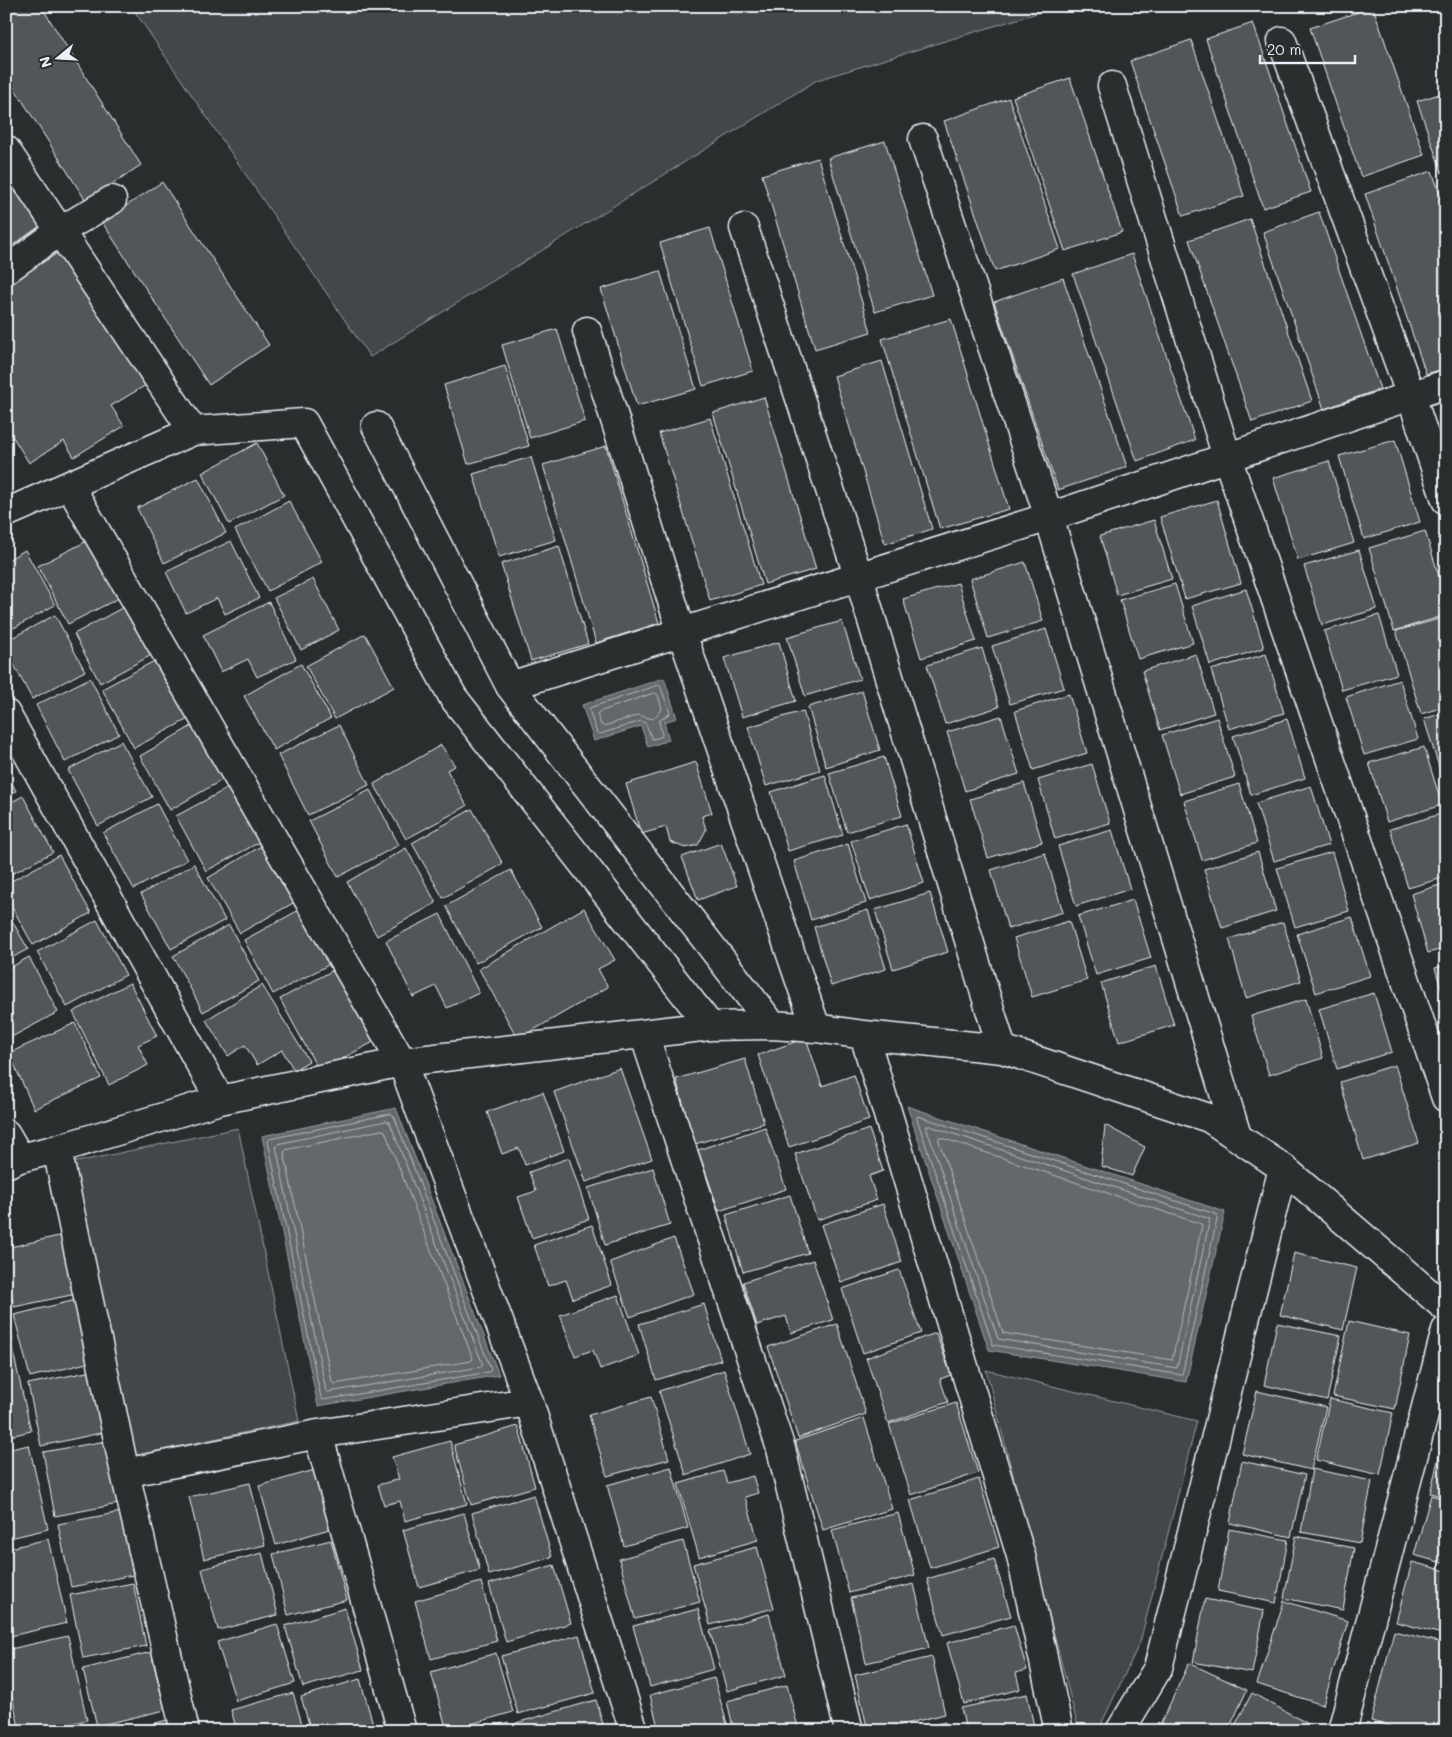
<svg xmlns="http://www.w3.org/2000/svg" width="1452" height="1737" font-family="Mali,sans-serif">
<rect width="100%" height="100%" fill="#2a2d2e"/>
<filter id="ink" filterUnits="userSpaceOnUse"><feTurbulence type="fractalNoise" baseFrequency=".02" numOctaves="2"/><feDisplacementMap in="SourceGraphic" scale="10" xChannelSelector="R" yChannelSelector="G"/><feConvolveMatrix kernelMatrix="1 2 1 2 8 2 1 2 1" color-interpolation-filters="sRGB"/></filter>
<g filter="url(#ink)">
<!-- green -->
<path fill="#424648" stroke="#959ca0" d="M131 6H1060L817 80 370 357Z
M238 1128 299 1421 133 1456 72 1163Z
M986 1370 1197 1421 1140 1642 1098 1731H1079Z"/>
<!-- water -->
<path fill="#63686b" stroke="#989fa3" d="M664 678 677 718 664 722 669 740 648 747 641 726 594 741 582 705Z
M907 1106 1225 1212 1186 1382 989 1350Z
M396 1108 499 1375 318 1406 262 1136Z"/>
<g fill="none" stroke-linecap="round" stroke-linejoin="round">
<!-- shore -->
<path stroke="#b3bac0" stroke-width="1" d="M660 685 670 713 659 721 662 735 661 737 652 739 646 724 641 721 600 734 597 733 589 710 590 708Z
M655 693 658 695 662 709 653 719 639 715 604 726 601 725 597 714 599 712Z
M391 1114 394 1116 491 1370 489 1372 323 1400 321 1398 268 1141 270 1139Z
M918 1116 1218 1215 1182 1375 993 1345 917 1119Z
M387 1121 390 1123 483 1365 481 1367 328 1392 326 1391 276 1146 278 1144Z
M927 1126H930L1210 1219 1177 1368 998 1339 927 1129Z
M382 1130 385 1131 473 1359 471 1361 334 1384 332 1382 284 1152 286 1150Z
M939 1138H942L1201 1224 1202 1226 1172 1360 1003 1333 939 1141Z"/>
</g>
<!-- building -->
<path fill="#535759" stroke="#e8f1f8" d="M21 6H41L141 165 86 201 6 75V16Z
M1373 7 1424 155 1361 177 1310 28Z
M1253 23 1311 192 1263 208 1206 39Z
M1191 40 1244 196 1183 216 1130 61Z
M1070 78 1122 232 1065 251 1013 97Z
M1446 92V172L1442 173 1417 101Z
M1009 98 1060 249 995 271 944 121Z
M885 141 932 295 875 312 828 158Z
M818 158 871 332 815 349 762 175Z
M1432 171 1446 211V368L1426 374 1365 194Z
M6 178 40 226 6 250Z
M162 182 269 345 209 385 102 222Z
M1319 212 1380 389 1324 409 1263 232Z
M1250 219 1312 401 1252 422 1189 240Z
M710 228 753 371 703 386 660 243Z
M61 251 146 385 111 406 124 426 74 457 64 441 29 463 6 426V285Z
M1132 254 1195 440 1137 461 1073 274Z
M660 271 696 389 637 406 601 289Z
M1063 278 1127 467 1058 490 994 302Z
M951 319 1009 509 940 529 882 339Z
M557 329 585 421 530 438 502 345Z
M882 361 932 529 885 544 834 376Z
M505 366 529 446 468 464 444 385Z
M764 397 816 569 765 584 713 413Z
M710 418 761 585 710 601 659 433Z
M1395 440 1420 522 1364 539 1339 456Z
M257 443 284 495 229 524 202 473Z
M606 446 659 623 596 643 543 465Z
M531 457 556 540 499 557 473 474Z
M1329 461 1354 543 1298 560 1273 478Z
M198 478 226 533 164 563 137 508Z
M1217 500 1241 583 1185 599 1160 517Z
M289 501 322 562 268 591 235 530Z
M1154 520 1172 579 1117 595 1100 536Z
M1425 531 1446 599V615L1394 631 1369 548Z
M93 538 123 596 68 624 38 566Z
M231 541 259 598 225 614 217 598 186 613 166 572Z
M559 546 588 644 531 661 501 564Z
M25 550 55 605 14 628 6 613V561Z
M1359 550 1377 609 1322 625 1304 566Z
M1025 562 1043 621 988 638 970 579Z
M313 579 339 630 301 650 274 598Z
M958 583 976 641 921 658 903 599Z
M1175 584 1193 643 1138 659 1120 600Z
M1246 589 1264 648 1210 665 1192 606Z
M269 602 296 659 257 677 248 659 221 672 203 635Z
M131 603 157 652 100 683 74 634Z
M55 615 85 671 32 699 6 650V641Z
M1379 615 1397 674 1342 690 1324 631Z
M1446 617V706L1421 714 1396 631Z
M842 621 860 679 805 696 787 637Z
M1046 629 1064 688 1010 704 992 646Z
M365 634 394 687 335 719 306 666Z
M779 642 796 701 742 717 724 658Z
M982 648 999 707 945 724 927 665Z
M1196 654 1214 713 1160 730 1142 671Z
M1266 654 1284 713 1229 729 1211 670Z
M160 658 192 717 134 748 102 689Z
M301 664 331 718 274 750 244 696Z
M90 678 119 734 65 762 36 705Z
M1400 680 1418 739 1364 755 1346 697Z
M862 691 880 750 826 767 808 707Z
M1069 694 1087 753 1033 770 1015 711Z
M803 711 820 770 766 786 748 727Z
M1446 712V789L1424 719Z
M1001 716 1019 774 965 791 947 732Z
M1217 718 1235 777 1180 794 1162 735Z
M1287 719 1305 778 1251 795 1233 736Z
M199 722 229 776 170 810 140 756Z
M339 725 369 785 308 815 278 755Z
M121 741 152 797 98 826 68 770Z
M441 745 455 766 447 770 467 806 406 839 374 784Z
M1424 747 1442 805 1387 822 1369 763Z
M884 757 902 816 847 832 829 773Z
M696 762 712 813 702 816 706 830 698 845 685 848 670 842 666 827 641 834 626 784Z
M1092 764 1110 823 1055 839 1038 780Z
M6 771 16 791 6 796Z
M825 775 843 835 788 851 771 792Z
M1024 783 1042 842 988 858 970 799Z
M1239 784 1257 843 1202 860 1184 801Z
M1311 786 1329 845 1274 861 1256 803Z
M230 787 260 842 206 871 176 816Z
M370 790 399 845 338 877 309 821Z
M23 796 53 852 6 877V805Z
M157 804 187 860 134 889 103 833Z
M472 809 503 864 443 898 412 843Z
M1444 813 1446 877 1408 888 1390 829Z
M906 824 924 883 870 900 851 841Z
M1112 830 1130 889 1076 906 1058 846Z
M721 843 737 886 698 900 682 857Z
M848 844 866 903 811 920 794 861Z
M263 845 295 902 240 933 208 878Z
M406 848 436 903 377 936 347 882Z
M1258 852 1276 911 1222 928 1204 869Z
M1332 852 1349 911 1295 927 1277 868Z
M1045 853 1063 912 1008 929 991 870Z
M59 855 91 913 33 945 6 896V884Z
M194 864 225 920 171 949 141 894Z
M511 870 542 927 476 963 446 906Z
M1446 883V948L1428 953 1411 894Z
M930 893 948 952 893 969 875 910Z
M1133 900 1151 958 1096 975 1078 916Z
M584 908 615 960 598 969 608 987 518 1039 479 969Z
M301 909 330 964 273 994 244 940Z
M6 910 28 949 6 961Z
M868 910 886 969 831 986 814 927Z
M440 914 479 993 447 1008 436 986 413 997 386 941Z
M1352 917 1370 976 1316 993 1297 934Z
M97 920 126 975 67 1007 37 952Z
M1069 921 1087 980 1032 997 1014 938Z
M1283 922 1301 981 1246 998 1229 939Z
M229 925 259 981 203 1012 173 956Z
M29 957 58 1012 6 1040V970Z
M1446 965V1005L1435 968Z
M341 966 379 1039 319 1071 280 999Z
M1156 966 1174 1025 1119 1042 1101 983Z
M130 983 157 1036 138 1045 148 1065 109 1085 73 1012Z
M262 985 309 1061 294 1070 282 1050 257 1065 245 1045 228 1056 206 1020Z
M1374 993 1392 1052 1337 1069 1319 1009Z
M1306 999 1323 1058 1269 1075 1251 1016Z
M75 1023 101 1078 34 1109 9 1053Z
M806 1038 822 1086 854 1075 869 1120 789 1147 758 1055Z
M745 1059 764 1123 695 1144 676 1079Z
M1395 1065 1419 1143 1363 1160 1340 1082Z
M620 1068 652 1159 586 1182 554 1092Z
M543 1092 564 1151 525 1165 519 1148 502 1154 487 1112Z
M1105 1125 1145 1147 1132 1176 1101 1166Z
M765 1127 786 1189 719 1211 698 1150Z
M869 1129 883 1171 869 1176 877 1200 817 1220 795 1154Z
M569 1158 589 1219 532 1238 518 1197 536 1191 529 1172Z
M653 1168 670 1225 605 1245 588 1188Z
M790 1195 808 1253 743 1272 726 1215Z
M883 1204 902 1262 841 1283 821 1225Z
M592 1225 612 1285 573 1299 566 1280 548 1286 534 1245Z
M63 1235 76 1294 14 1307 6 1270V1248Z
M674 1238 694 1294 630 1317 610 1262Z
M1294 1253 1357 1268 1343 1330 1280 1315Z
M813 1260 833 1320 791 1333 786 1316 757 1325 743 1282Z
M899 1270 921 1333 863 1353 842 1289Z
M618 1295 639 1355 600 1369 593 1350 575 1356 560 1315Z
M76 1300 91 1362 30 1377 14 1315Z
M704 1304 721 1360 656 1380 639 1324Z
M6 1308 13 1341 6 1343Z
M1349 1321 1410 1335 1395 1409 1333 1396Z
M1277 1323 1341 1336 1327 1400 1264 1385Z
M837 1324 866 1414 798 1438 768 1347Z
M936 1333 951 1375 940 1379 948 1402 888 1423 866 1358Z
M12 1347 31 1431 6 1437V1348Z
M724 1370 750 1454 686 1475 659 1391Z
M92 1371 105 1432 41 1446 28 1384Z
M1257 1391 1326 1407 1311 1470 1242 1454Z
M651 1397 669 1459 607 1476 589 1415Z
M1330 1399 1393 1413 1380 1475 1316 1460Z
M956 1403 978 1473 911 1495 889 1424Z
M864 1418 892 1509 823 1530 795 1441Z
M518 1426 535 1487 471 1505 454 1445Z
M1446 1428V1497L1430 1493Z
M106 1441 118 1504 55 1516 43 1452Z
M450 1441 467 1504 405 1521 400 1501 384 1505 378 1485 399 1479 392 1457Z
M29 1445 48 1529 6 1539V1450Z
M1242 1461 1305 1475 1291 1537 1230 1523Z
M671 1467 688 1528 624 1546 607 1485Z
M318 1469 336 1527 276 1545 259 1486Z
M1312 1469 1372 1481 1360 1543 1301 1532Z
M723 1471 727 1483 753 1476 758 1493 745 1497 758 1540 699 1557 678 1484Z
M979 1479 999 1547 930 1568 910 1500Z
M250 1483 265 1545 204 1559 189 1497Z
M534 1495 552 1557 489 1575 472 1513Z
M1431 1495 1446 1499V1564L1414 1555Z
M121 1512 133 1575 71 1587 58 1524Z
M464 1513 480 1570 419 1587 403 1530Z
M898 1513 915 1575 849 1593 832 1530Z
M1229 1529 1288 1540 1276 1603 1218 1591Z
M1296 1536 1354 1548 1343 1610 1284 1598Z
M48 1539 67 1623 6 1637V1549Z
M331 1540 347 1600 288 1615 273 1554Z
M683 1541 700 1602 635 1619 619 1559Z
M757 1547 774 1608 710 1625 693 1564Z
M262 1553 278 1615 218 1630 202 1569Z
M994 1559 1011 1616 943 1635 927 1579Z
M1412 1562 1446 1571V1635L1396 1622Z
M554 1565 571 1623 506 1642 489 1584Z
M481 1582 497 1641 431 1659 415 1601Z
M133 1583 146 1646 83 1658 70 1595Z
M914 1584 929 1648 866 1663 851 1598Z
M1205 1599 1264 1611 1252 1673 1193 1662Z
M1284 1601 1348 1621 1323 1705 1257 1684Z
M345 1608 363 1670 303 1687 285 1626Z
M698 1609 714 1669 650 1687 633 1626Z
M769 1614 786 1675 727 1691 710 1631Z
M277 1624 295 1683 236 1701 217 1642Z
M1014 1625 1027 1670 1016 1673 1020 1689 964 1704 947 1643Z
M1394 1631 1446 1644V1724L1444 1731H1409L1371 1721Z
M579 1635 595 1693 518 1714 501 1656Z
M68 1636 87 1720 40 1731H20L6 1671V1650Z
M151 1652 165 1710 97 1726 83 1669Z
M496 1653 513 1712 447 1731 431 1672Z
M932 1657 945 1714 877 1731H868L855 1675Z
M1189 1663 1247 1690 1228 1731H1171L1160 1725Z
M714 1678 729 1731H659L650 1695Z
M360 1679 375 1731H311L301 1697Z
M787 1685 799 1731H734L727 1701Z
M293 1693 304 1731H237L231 1710Z
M1252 1693 1312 1726 1309 1731H1232Z
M1027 1694 1035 1731H966L961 1708Z
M596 1700 603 1724 582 1731H518L516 1723Z
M171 1719 174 1731H125Z
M508 1722 511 1731H475Z
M945 1722 947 1731H907Z"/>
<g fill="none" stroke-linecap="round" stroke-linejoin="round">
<defs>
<path id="minor" d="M1282 41 1411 396 1446 500
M1112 86 1227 457 1446 1098
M923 139 1049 517 1237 1136
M6 150 193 431
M744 228 859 578 1002 1049
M6 270 60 231 112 200
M587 331 682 633 816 1028
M376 426 510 686 772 1025
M70 486 402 1062 529 1402 634 1731
M6 513 193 431 304 423 453 697 710 1026
M510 686 1049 517 1446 384
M6 714 220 1100
M644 1034 781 1449 849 1731
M864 1035 1021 1556 1059 1731
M6 1134 20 1158
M57 1149 125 1473 185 1731
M6 1164 20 1158 57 1149 220 1100 402 1062 710 1026 772 1025 816 1028 864 1035 1002 1049 1209 1118 1283 1168 1446 1308
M318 1434 402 1731
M125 1473 318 1434 529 1402
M1120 1731 1158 1668 1283 1168
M1342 1731 1446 1330"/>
</defs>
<!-- minor casing -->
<use href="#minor" stroke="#e8f1f8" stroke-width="31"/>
<!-- minor -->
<use href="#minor" stroke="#2a2d2e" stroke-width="28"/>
</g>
</g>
<!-- margin -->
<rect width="1452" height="1737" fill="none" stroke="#2a2d2e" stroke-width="25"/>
<rect x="12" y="12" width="1427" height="1712" fill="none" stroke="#e8f1f8" stroke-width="2" filter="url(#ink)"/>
<!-- north arrow -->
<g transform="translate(58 58) rotate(252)" stroke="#2a2d2e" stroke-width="4" paint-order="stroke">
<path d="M0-4L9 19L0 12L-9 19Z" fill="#e8f1f8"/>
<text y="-8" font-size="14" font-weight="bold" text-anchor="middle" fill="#e8f1f8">N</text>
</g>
<!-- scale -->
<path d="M1260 55v8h95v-8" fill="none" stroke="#e8f1f8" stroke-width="2.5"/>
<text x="1267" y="55" font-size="15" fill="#e8f1f8" stroke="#2a2d2e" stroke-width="4" paint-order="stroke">20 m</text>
</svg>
